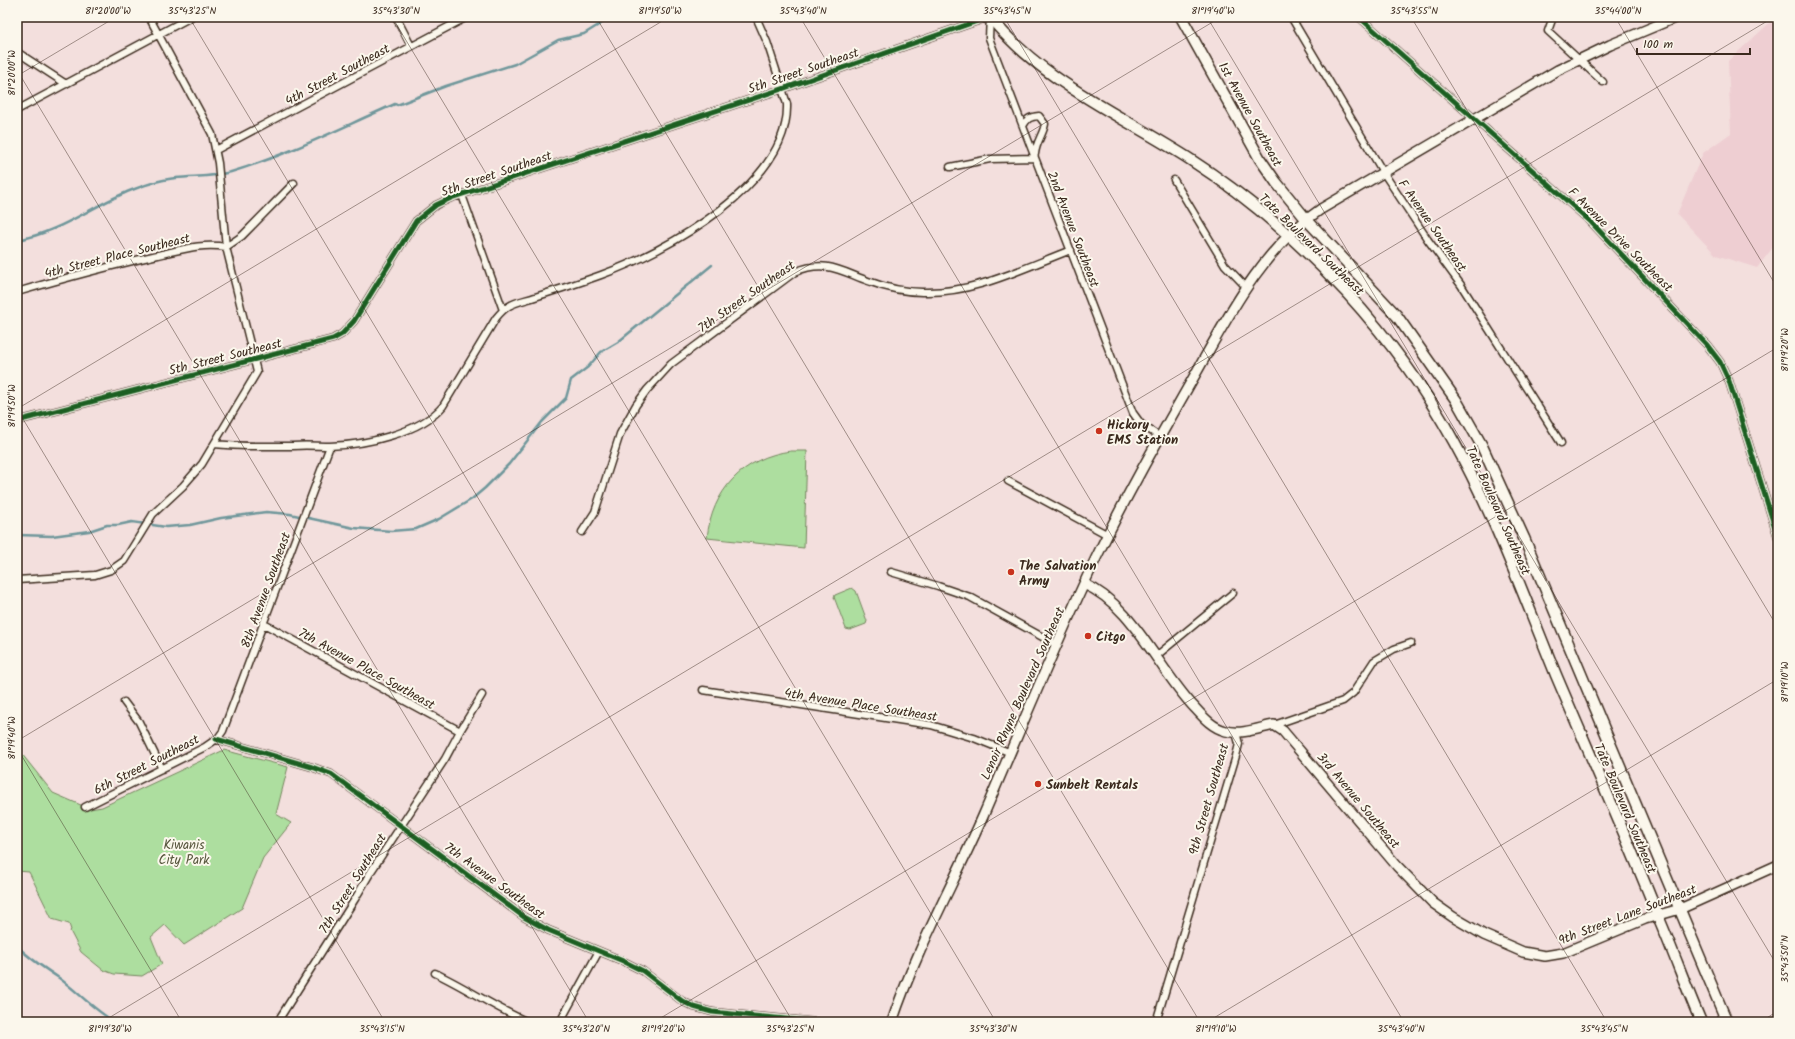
<svg xmlns="http://www.w3.org/2000/svg" width="1795" height="1039" font-family="Kalam,sans-serif">
<rect width="100%" height="100%" fill="#f3dfdd"/>
<filter id="ink" filterUnits="userSpaceOnUse"><feTurbulence type="fractalNoise" baseFrequency=".025" numOctaves="2"/><feDisplacementMap in="SourceGraphic" scale="8" xChannelSelector="R" yChannelSelector="G"/><feConvolveMatrix kernelMatrix="1 2 1 2 8 2 1 2 1" color-interpolation-filters="sRGB"/></filter>
<g filter="url(#ink)">
<!-- built -->
<path fill="#eeced2" d="M1776 17H1778V241L1757 268 1716 255 1677 214 1703 153 1731 133 1728 61Z"/>
<!-- green -->
<path fill="#adde9f" stroke="#74845e" d="M791 451H807L804 548 707 538C712 491 743 457 791 451Z
M852 588 856 591 867 621 866 624 850 630 846 629 834 597 835 595Z
M17 748 53 793 90 809 102 807 224 750 288 767 276 814 291 823 263 858 242 908 184 945 165 925 151 937 162 964 142 976 114 974 103 970 81 952 70 931 71 930 69 924 52 919 29 872 17 871Z"/>
<g fill="none" stroke-linecap="round" stroke-linejoin="round">
<!-- stream -->
<path stroke="#6f979b" stroke-width="2.5" d="M607 19 610 17
M17 240C59 233 93 205 132 190 145 185 162 179 176 178 197 176 213 177 231 172 288 155 340 128 395 104L397 105 446 86 515 64 558 40 584 34 605 21
M17 535 52 536 89 531 107 525H118L132 522 166 527 190 525 221 518 266 512 290 514 354 528 391 531 416 529 439 519 472 499 485 488 509 464 542 422 566 398 571 380 588 367 601 352 618 342 712 265
M17 946C31 960 43 967 59 978 78 992 94 1010 115 1022"/>
<defs>
<path id="street" d="M396 17 411 46
M990 17 989 38 1133 413 1141 424 1160 437
M1291 17 1383 172 1428 240 1461 285 1561 443
M1359 17 1591 222 1707 345 1720 362 1729 381 1778 537
M1553 17 1548 31 1603 82
M17 52 66 84
M17 110 191 17
M1023 126C1027 118 1030 117 1039 116L1045 124C1043 135 1036 142 1035 154
M216 150 467 17
M950 167 990 159 1035 158
M1174 180 1225 265 1246 287
M462 195 503 310
M17 292C65 278 113 265 162 254 184 249 203 243 226 247L242 236 294 183
M17 421 333 339 342 334 354 321 416 221 436 205 451 198 782 89 989 17
M214 444C240 447 267 446 293 446 305 445 318 446 330 446 364 445 421 433 443 406L496 318C500 313 504 309 509 306 517 301 527 300 535 297 557 290 579 283 601 275 665 252 790 184 787 104L767 42 756 17
M1008 481 1108 535
M582 532 595 512 620 434 636 405 647 390 671 364 795 272C825 259 841 271 868 281 884 287 904 292 922 292 974 294 1023 268 1071 250
M891 572 938 586 970 597 1057 645
M17 580 95 575 111 570 124 561 153 514 183 486 202 464 257 372 226 247 218 163 212 134 149 17
M264 624 460 731
M1155 657 1233 593
M703 690 931 725 974 738 1011 753
M124 702 139 722 162 769
M1274 725 1343 701 1353 693 1374 661 1394 649 1411 643
M216 739 312 767 331 774 524 917 548 930 623 961 643 971 682 1001 694 1007 712 1012 817 1022
M85 807 205 747 218 738 223 731 330 446
M435 973C467 988 495 1008 528 1022
M279 1022 281 1016 355 899 372 870 445 759 460 731 482 695
M560 1022 599 951
M1156 1022 1236 756 1239 744 1236 732"/>
<path id="secondary" d="M1084 584C1132 604 1159 671 1195 708 1204 718 1213 728 1226 731 1242 735 1259 728 1274 725L1283 731 1397 866 1433 903 1453 917 1484 935 1523 952 1545 956 1563 953 1645 919 1680 909 1778 865
M892 1022C916 950 954 883 984 814 1021 728 1056 642 1096 558 1125 498 1158 440 1191 382 1227 319 1260 250 1321 209L1558 70 1610 45 1677 17"/>
<path id="primary" d="M990 17C1042 82 1123 116 1191 160 1249 197 1300 243 1346 292 1387 337 1425 388 1454 442 1495 516 1524 597 1556 675 1590 755 1626 835 1658 916 1673 951 1686 987 1701 1022
M1181 17 1260 159 1276 182 1306 219 1397 316 1456 400 1482 446 1524 538 1727 1022"/>
</defs>
<!-- street casing -->
<use href="#street" stroke="#3b2a1e" stroke-width="9"/>
<!-- secondary casing -->
<use href="#secondary" stroke="#3b2a1e" stroke-width="12"/>
<!-- primary casing -->
<use href="#primary" stroke="#3b2a1e" stroke-width="13"/>
<!-- street -->
<use href="#street" stroke="#fbf7ec" stroke-width="6"/>
<!-- secondary -->
<use href="#secondary" stroke="#fbf7ec" stroke-width="9"/>
<!-- primary -->
<use href="#primary" stroke="#fbf7ec" stroke-width="10"/>
<defs>
<path id="cycleway" d="M1359 17 1591 222 1707 345 1720 362 1729 381 1778 537
M17 421 333 339 342 334 354 321 416 221 436 205 451 198 782 89 989 17
M216 739 312 767 331 774 524 917 548 930 623 961 643 971 682 1001 694 1007 712 1012 817 1022"/>
</defs>
<!-- cycleway casing -->
<use href="#cycleway" stroke="#fbf7ec" stroke-width="8"/>
<!-- cycleway -->
<use href="#cycleway" stroke="#1b5e20" stroke-width="5"/>
</g>
</g>
<!-- ticks -->
<path fill="none" stroke="#3b2a1e" stroke-width="1" stroke-opacity="0.45" d="M189 17 793 1022M392 17 996 1022M596 17 1200 1022M800 17 1404 1022M1004 17 1607 1022M1207 17 1778 967M1411 17 1778 628M1615 17 1778 289M17 70 589 1022M17 76 116 17M17 409 669 17M17 409 385 1022M17 741 1221 17M17 748 182 1022M102 1022 1774 17M654 1022 1778 347M1207 1022 1778 679M1760 1022 1778 1011"/>
<!-- markers -->
<g fill="#c8321e" stroke="#fbf7ec" stroke-width="1.5">
<circle cx="1099" cy="431" r="4"/>
<circle cx="1011" cy="572" r="4"/>
<circle cx="1088" cy="636" r="4"/>
<circle cx="1038" cy="784" r="4"/>
</g>
<g text-anchor="middle" stroke-width="4" stroke-linejoin="round" paint-order="stroke">
<!-- street labels -->
<g font-size="13" fill="#3b2a1e" stroke="#fbf7ec">
<text transform="translate(803 70) rotate(-19)" y="5">5th Street Southeast</text>
<text transform="translate(337 74) rotate(-28)" y="5">4th Street Southeast</text>
<text transform="translate(1251 114) rotate(61)" y="5">1st Avenue Southeast</text>
<text transform="translate(496 173) rotate(-19)" y="5">5th Street Southeast</text>
<text transform="translate(1433 225) rotate(55)" y="5">F Avenue Southeast</text>
<text transform="translate(1074 229) rotate(69)" y="5">2nd Avenue Southeast</text>
<text transform="translate(1621 239) rotate(45)" y="5">F Avenue Drive Southeast</text>
<text transform="translate(1312 244) rotate(44)" y="5">Tate Boulevard Southeast</text>
<text transform="translate(117 255) rotate(-14)" y="5">4th Street Place Southeast</text>
<text transform="translate(746 296) rotate(-35)" y="5">7th Street Southeast</text>
<text transform="translate(225 356) rotate(-14)" y="5">5th Street Southeast</text>
<text transform="translate(1499 510) rotate(66)" y="5">Tate Boulevard Southeast</text>
<text transform="translate(265 590) rotate(-70)" y="5">8th Avenue Southeast</text>
<text transform="translate(367 668) rotate(29)" y="5">7th Avenue Place Southeast</text>
<text transform="translate(1022 693) rotate(-66)" y="5">Lenoir Rhyne Boulevard Southeast</text>
<text transform="translate(861 704) rotate(9)" y="5">4th Avenue Place Southeast</text>
<text transform="translate(146 764) rotate(-27)" y="5">6th Street Southeast</text>
<text transform="translate(1208 799) rotate(-74)" y="5">9th Street Southeast</text>
<text transform="translate(1359 800) rotate(50)" y="5">3rd Avenue Southeast</text>
<text transform="translate(1626 808) rotate(67)" y="5">Tate Boulevard Southeast</text>
<text transform="translate(495 880) rotate(36)" y="5">7th Avenue Southeast</text>
<text transform="translate(352 883) rotate(-58)" y="5">7th Street Southeast</text>
<text transform="translate(1627 914) rotate(-21)" y="5">9th Street Lane Southeast</text>
</g>
<!-- poi labels -->
<g font-size="13" font-weight="bold" fill="#3b2a1e" stroke="#fbf7ec" text-anchor="start">
<text x="1107" y="429">Hickory<tspan x="1107" dy="15">EMS Station</tspan></text>
<text x="1019" y="570">The Salvation<tspan x="1019" dy="15">Army</tspan></text>
<text x="1096" y="641">Citgo</text>
<text x="1046" y="789">Sunbelt Rentals</text>
</g>
<!-- park labels -->
<g font-size="13" fill="#58573e" stroke="#fbf7ec">
<text x="184" y="849">Kiwanis<tspan x="184" dy="15">City Park</tspan></text>
</g>
</g>
<!-- margin -->
<rect width="1795" height="1039" fill="none" stroke="#fbf7ec" stroke-width="44"/>
<!-- scale -->
<path d="M1637 48v6h113v-6" fill="none" stroke="#3b2a1e" stroke-width="2"/>
<text x="1643" y="48" font-size="12" fill="#3b2a1e" stroke="#fbf7ec" stroke-width="3" paint-order="stroke">100 m</text>
<rect x="22" y="22" width="1751" height="995" fill="none" stroke="#3b2a1e" stroke-width="1.5"/>
<g font-size="10" text-anchor="middle" fill="#3b2a1e">
<text x="108" y="14">81°20'00"W</text>
<text x="192" y="14">35°43'25"N</text>
<text x="396" y="14">35°43'30"N</text>
<text x="660" y="14">81°19'50"W</text>
<text x="803" y="14">35°43'40"N</text>
<text x="1007" y="14">35°43'45"N</text>
<text x="1213" y="14">81°19'40"W</text>
<text x="1414" y="14">35°43'55"N</text>
<text x="1618" y="14">35°44'00"N</text>
<text transform="translate(11 73) rotate(-90)" y="4">81°20'00"W</text>
<text transform="translate(1784 350) rotate(-90)" y="4">81°19'20"W</text>
<text transform="translate(11 406) rotate(-90)" y="4">81°19'50"W</text>
<text transform="translate(1784 682) rotate(-90)" y="4">81°19'10"W</text>
<text transform="translate(11 738) rotate(-90)" y="4">81°19'40"W</text>
<text transform="translate(1784 959) rotate(-90)" y="4">35°43'50"N</text>
<text x="110" y="1032">81°19'30"W</text>
<text x="382" y="1032">35°43'15"N</text>
<text x="586" y="1032">35°43'20"N</text>
<text x="663" y="1032">81°19'20"W</text>
<text x="790" y="1032">35°43'25"N</text>
<text x="993" y="1032">35°43'30"N</text>
<text x="1216" y="1032">81°19'10"W</text>
<text x="1401" y="1032">35°43'40"N</text>
<text x="1604" y="1032">35°43'45"N</text>
</g>
</svg>
